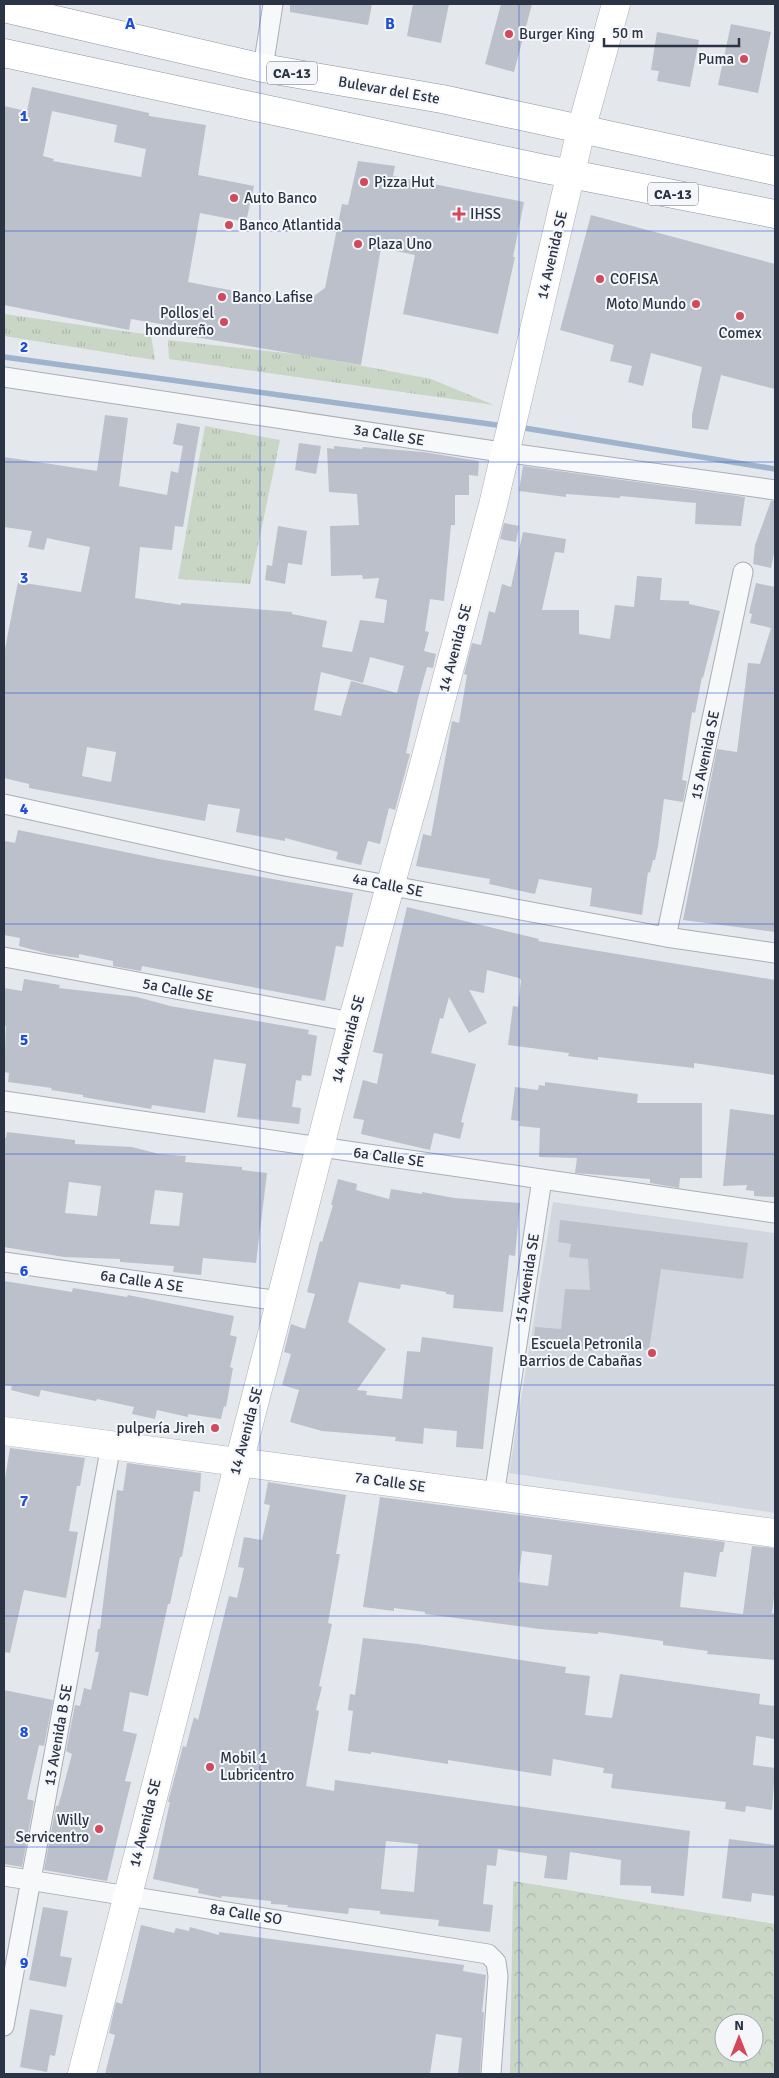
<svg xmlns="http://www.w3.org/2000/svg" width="779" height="2078" font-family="Signika,sans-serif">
<defs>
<pattern id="grass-tufts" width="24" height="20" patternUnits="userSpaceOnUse" patternTransform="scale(1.25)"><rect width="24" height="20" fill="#c9d6c5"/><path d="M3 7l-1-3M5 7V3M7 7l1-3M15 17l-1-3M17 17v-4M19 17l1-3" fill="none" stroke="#adb8ab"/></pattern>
<pattern id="forest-crowns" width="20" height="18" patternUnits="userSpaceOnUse" patternTransform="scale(1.25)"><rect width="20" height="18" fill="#c9d6c5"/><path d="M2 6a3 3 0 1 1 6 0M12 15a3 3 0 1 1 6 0" fill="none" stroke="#adb8ab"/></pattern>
</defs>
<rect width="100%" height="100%" fill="#e4e7ec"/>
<!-- built -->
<path fill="#d2d6de" d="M553 1202 775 1233V1513L509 1473Z"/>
<!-- grass -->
<path fill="url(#grass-tufts)" d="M4 314 151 335 155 360 4 336Z
M168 340 311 356 431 379 494 405 169 359Z
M205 426 280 440 250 584 178 579Z"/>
<!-- forest -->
<path fill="url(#forest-crowns)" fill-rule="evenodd" d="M513 1881 775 1924V2074H510ZM724 2023H754V2053H724Z"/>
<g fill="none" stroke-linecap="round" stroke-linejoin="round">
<!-- stream -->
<path stroke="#9fb4cc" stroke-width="5.5" d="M4 357 504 426
M518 427 775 469"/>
</g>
<!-- building -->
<path fill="#bbc0ca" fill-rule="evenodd" d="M290 4H372L368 25 290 12Z
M413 4H449L441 43 407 36Z
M501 4H532L514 72 485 64Z
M731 24 771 32 758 93 718 85Z
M657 32 699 40 690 87 657 81 659 71 651 70Z
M32 87 149 113V116L206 125 198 175 254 186 246 222 200 213 188 282 303 304 325 288 342 204 348 205 358 161 395 166 393 176 524 202 513 257H515L498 334 403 314 415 255 381 248 361 365 189 336 190 329 131 319 129 330 4 305V106L27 111ZM52 111 117 125 114 142 146 149 141 177 53 161 54 159 43 156Z
M591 215 775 264V389L721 375 708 430 692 428V415L702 367 651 353 643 386 628 382 632 366 610 361 614 345 560 330Z
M105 415 128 418 119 486 167 495 171 471 178 473 183 446 173 444 177 423 200 427 183 527 175 526 172 550 140 547 135 598 181 605V603L292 612V614L327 621 322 647 352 652 360 620 384 623 387 600 375 598 379 578 363 579 362 575 331 576 330 526 359 525 357 494 329 492 327 448 334 449V446L362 449 363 447 423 452 479 461 478 476 469 475V495H455V525H451L444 601 430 599 425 631 429 632 424 651 436 654 433 668 427 667 418 699 406 753 410 754 395 810 389 808 380 844 368 841 361 865 336 859 338 852 285 838V841L236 832 240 809 208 804 205 821 29 788V784L4 778V654L18 582 81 592 90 547 47 538 44 550 28 547 32 531 4 527V457L97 471ZM370 657 404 666 397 693 351 681 341 716 314 710 321 672 363 683ZM87 747 116 752 111 782 82 776Z
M299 443 321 446 316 474 295 470Z
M523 466 745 497 741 526 695 524 696 503 620 496V498L566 494V497L519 491Z
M771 501H775V548L771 568 753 564 755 545Z
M504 523 519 526 516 542 500 539Z
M278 526 307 531 302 565 288 563 285 584 265 580 267 565 272 566Z
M523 532 566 539 564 553 555 552 542 610H579V634L610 639 615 605 634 607 637 576 662 578 660 600 689 601V604L720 611 703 678 702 677 695 713 692 712 682 780 687 781 683 802 664 799 658 846 655 860H653L650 873 648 872 642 915 590 906 592 888 539 879 535 894 489 884 490 879 416 866 423 834 431 836 452 721 459 723 467 675 464 674 472 643 481 645 489 611 495 613 502 584 511 587Z
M756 583 775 587V932L683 920 717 749 737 752 748 663 760 664 771 628 750 623 752 614 749 613Z
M18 830 159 859 353 893 343 947 336 946 325 1001 142 966 141 971 113 966V961L79 954V958L49 954 19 946 20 938 4 935V850L5 841 15 843Z
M407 907 539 939 538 941 775 980V1075L694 1063V1068L598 1057V1060L568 1056 569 1053 508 1045 513 1006 518 1007 521 980 519 978 487 970 484 993 469 990 487 1023 469 1033 449 997 443 1019 440 1018 431 1053 476 1064 461 1122 464 1123 460 1139 434 1133 430 1150 361 1134 364 1120 353 1118 363 1080 377 1084 383 1054 373 1052Z
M24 979 60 985 59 988 137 997 170 1006 309 1030 308 1034 317 1036 311 1076 302 1075 301 1081 296 1080 292 1107 301 1108 299 1124 237 1117 246 1064 214 1059 205 1113 152 1105 151 1109 83 1097V1095L51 1090 52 1088 8 1082 9 1073 4 1072 6 1026H4V988L22 991Z
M545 1082 638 1094 637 1103H702V1178H680L679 1188 650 1183V1179L575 1173 577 1158 539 1157 540 1128 519 1126 520 1121 511 1120 515 1087 538 1090 539 1085 545 1086Z
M730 1109 775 1115V1197L754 1196V1191L746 1190 747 1185 723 1186Z
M7 1132 75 1140V1144L132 1147 159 1154 186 1156 185 1162 242 1167V1170L267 1173 256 1263 203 1258 201 1275 173 1272 174 1266 120 1262V1259L64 1257 4 1247V1138H6ZM69 1182 101 1186 97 1216 65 1213ZM155 1190 183 1193 179 1226 150 1224Z
M338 1179 357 1184 356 1190 389 1199 391 1189 422 1194V1192L454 1198 520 1203 515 1256 509 1255 503 1312 453 1308 454 1295 446 1294V1292L401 1284 400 1289 359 1282 348 1322 386 1349 357 1390 367 1391 366 1395 402 1399 407 1351 420 1352 422 1337 493 1347 483 1449 456 1447 457 1431 424 1428 423 1444 395 1441 396 1437 322 1431 290 1422 299 1390 282 1385 291 1354 284 1352 291 1324 305 1329 315 1294 307 1292 320 1241 322 1242 333 1205H331Z
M560 1220 748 1243 743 1279 661 1269 649 1350 595 1343 594 1351 552 1348V1351L533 1350 535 1327 561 1329 565 1289 590 1290 588 1259 569 1257 571 1244 558 1242Z
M4 1281 72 1292 73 1288 127 1297 128 1295 234 1316 230 1335 237 1337 230 1367 233 1368 226 1407 224 1406 221 1419 188 1414V1417L157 1410 155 1419 132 1414 134 1407 97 1399 96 1401 41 1390 39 1397 11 1390 12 1386 4 1385Z
M10 1448 85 1458 80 1486H77L69 1531 78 1532 66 1598 24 1590 10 1653 4 1652V1484Z
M127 1463 201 1473 200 1492 194 1491 182 1557H180L170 1604H168L148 1696 130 1692 123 1731 137 1734 125 1781 131 1782 107 1881 44 1870 56 1806H58L61 1796 72 1754 66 1751 75 1705 80 1706 84 1688 91 1690 99 1652H95L98 1629H100L117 1490 123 1491Z
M268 1482 346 1495 336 1554H340L328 1623 332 1624 319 1686 322 1687 316 1710 319 1711 306 1786 334 1791 335 1780 690 1831 684 1896 651 1893V1886L620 1885 621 1860 570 1852 567 1880 544 1878 547 1856 498 1849 496 1866 487 1865 483 1904 493 1905 490 1932 438 1926 439 1920 380 1914V1911L349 1908 348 1914 287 1907 288 1905 271 1904V1901L222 1896 221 1898 198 1893 199 1889 153 1879 170 1802H168L183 1746 186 1747 194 1717 198 1720 229 1596 237 1598 244 1568 238 1567 244 1537 262 1540 270 1505 264 1504ZM386 1841 418 1844 414 1892 381 1889Z
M380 1497 725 1542 723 1552H720L716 1577 684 1572 680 1607 743 1614 752 1546 775 1548V1588L772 1613 775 1614V1660L707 1654 708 1651 663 1645V1641L598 1632V1634L540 1629 425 1614V1612L394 1608V1611L363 1607ZM522 1551 552 1555 548 1586 518 1582Z
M363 1638 418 1644 566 1667 565 1673 590 1676 585 1715 612 1718 620 1674 760 1694 759 1704 775 1706V1739L756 1736 753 1765 775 1768 772 1810 746 1806 745 1812 725 1809 726 1802 611 1788 613 1774 603 1773 604 1768 553 1759 551 1776 448 1760V1764L371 1752V1754L348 1751 353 1711 348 1710 350 1694 355 1695Z
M4 1690 53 1700 44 1746 39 1745 27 1799 34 1801 22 1867 4 1864Z
M729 1839 775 1845V1896L752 1893 751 1902 722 1898Z
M43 1907 68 1911 60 1956 72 1958 66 1987 29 1980Z
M141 1925 174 1933 176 1928 189 1931 190 1927 219 1935V1932L464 1965 463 1971 486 1975 482 2012H484L480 2074H458L462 2038 436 2034 430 2074H105L115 2035 109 2033 112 2019 116 2002 122 2004Z
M30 2009 63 2015 55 2056 50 2055 47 2072 20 2067Z"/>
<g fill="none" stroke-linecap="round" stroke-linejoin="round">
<defs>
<path id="street" d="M263 68 273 4
M4 377 481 449 775 490
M4 804 285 866 666 937 775 953
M666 937 743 572
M4 957 352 1022
M4 1101 775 1213
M4 1262 280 1301
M494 1496 542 1179
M4 1876 488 1954 496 1962 498 1976 491 2074
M4 2026 111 1445"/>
<path id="secondary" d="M4 1431 775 1533
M82 2074 352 1022 418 787 493 505 581 130 616 4"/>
<path id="highway" d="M4 8 263 68 442 99 775 171
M4 53 540 168 775 214"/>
</defs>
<!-- street casing -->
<use href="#street" stroke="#a9aeb7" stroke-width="21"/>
<!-- secondary casing -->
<use href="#secondary" stroke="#a9aeb7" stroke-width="29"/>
<!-- highway casing -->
<use href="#highway" stroke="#8b94a3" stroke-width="29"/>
<!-- street -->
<use href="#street" stroke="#f7f8fa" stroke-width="19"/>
<!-- secondary -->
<use href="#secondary" stroke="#fff" stroke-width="28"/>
<!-- highway -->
<use href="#highway" stroke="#fff" stroke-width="28"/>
</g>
<!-- grid -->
<path fill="none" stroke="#1d4ed8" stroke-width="1" stroke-opacity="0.55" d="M260 4V2074M519 4V2074M4 231H775M4 462H775M4 693H775M4 924H775M4 1154H775M4 1385H775M4 1616H775M4 1847H775"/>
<!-- markers -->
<g fill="#d1495b" stroke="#f4f6f9" stroke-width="2">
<circle cx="509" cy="34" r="5"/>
<circle cx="744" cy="59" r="5"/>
<circle cx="364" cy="182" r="5"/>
<circle cx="234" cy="198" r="5"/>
<path d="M456.5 206.5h5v5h5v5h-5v5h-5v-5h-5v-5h5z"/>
<circle cx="229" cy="225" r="5"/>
<circle cx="358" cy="244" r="5"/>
<circle cx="600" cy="279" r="5"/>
<circle cx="222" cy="297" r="5"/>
<circle cx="696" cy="304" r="5"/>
<circle cx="740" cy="316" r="5"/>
<circle cx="224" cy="322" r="5"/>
<circle cx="652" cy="1353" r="5"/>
<circle cx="215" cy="1428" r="5"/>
<circle cx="210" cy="1767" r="5"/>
<circle cx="99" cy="1829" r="5"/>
</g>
<g text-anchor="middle" stroke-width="4" stroke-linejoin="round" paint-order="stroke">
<!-- shield labels -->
<g fill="#f4f6f9" stroke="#676e7b" stroke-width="1">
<rect x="267" y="61.5" width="50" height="23" rx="4"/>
<rect x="648" y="182.5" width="50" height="23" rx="4"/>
</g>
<g font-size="14" font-weight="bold" fill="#2b3445">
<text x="292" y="78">CA-13</text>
<text x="673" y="199">CA-13</text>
</g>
<!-- poi labels -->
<g font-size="15" fill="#2b3445" stroke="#f4f6f9" text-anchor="start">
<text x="519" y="39">Burger King</text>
<text x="734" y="64" text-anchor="end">Puma</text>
<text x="374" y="187">Pizza Hut</text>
<text x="244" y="203">Auto Banco</text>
<text x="470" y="219">IHSS</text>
<text x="239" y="230">Banco Atlantida</text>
<text x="368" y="249">Plaza Uno</text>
<text x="610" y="284">COFISA</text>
<text x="232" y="302">Banco Lafise</text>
<text x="686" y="309" text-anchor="end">Moto Mundo</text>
<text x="214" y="318" text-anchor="end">Pollos el<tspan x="214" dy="17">hondureño</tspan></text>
<text x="740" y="338" text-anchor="middle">Comex</text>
<text x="642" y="1349" text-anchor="end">Escuela Petronila<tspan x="642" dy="17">Barrios de Cabañas</tspan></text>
<text x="205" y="1433" text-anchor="end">pulpería Jireh</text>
<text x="220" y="1763">Mobil 1<tspan x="220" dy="17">Lubricentro</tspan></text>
<text x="89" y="1825" text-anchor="end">Willy<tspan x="89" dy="17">Servicentro</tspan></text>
</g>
<!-- street labels -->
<g font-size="15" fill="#2b3445" stroke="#f4f6f9">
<text transform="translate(389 90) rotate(10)" y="5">Bulevar del Este</text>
<text transform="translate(552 255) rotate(-77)" y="5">14 Avenida SE</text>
<text transform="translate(389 435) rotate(9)" y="5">3a Calle SE</text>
<text transform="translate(455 648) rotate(-75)" y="5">14 Avenida SE</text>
<text transform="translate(705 755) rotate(-78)" y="5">15 Avenida SE</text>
<text transform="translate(388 885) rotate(11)" y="5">4a Calle SE</text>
<text transform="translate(178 990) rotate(11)" y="5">5a Calle SE</text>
<text transform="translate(348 1039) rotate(-75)" y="5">14 Avenida SE</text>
<text transform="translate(389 1157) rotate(8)" y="5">6a Calle SE</text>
<text transform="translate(527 1278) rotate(-81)" y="5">15 Avenida SE</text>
<text transform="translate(142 1281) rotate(8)" y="5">6a Calle A SE</text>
<text transform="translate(246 1431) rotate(-75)" y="5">14 Avenida SE</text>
<text transform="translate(390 1482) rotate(8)" y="5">7a Calle SE</text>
<text transform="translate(58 1735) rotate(-80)" y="5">13 Avenida B SE</text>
<text transform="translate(145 1823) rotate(-76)" y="5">14 Avenida SE</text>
<text transform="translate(246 1914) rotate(9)" y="5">8a Calle SO</text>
</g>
</g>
<g font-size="16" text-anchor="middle" font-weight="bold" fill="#1d4ed8" stroke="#f4f6f9" stroke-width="4" stroke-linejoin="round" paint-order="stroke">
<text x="130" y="29">A</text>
<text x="390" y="29">B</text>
<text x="24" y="121">1</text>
<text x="24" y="352">2</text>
<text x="24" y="583">3</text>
<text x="24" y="814">4</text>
<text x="24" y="1045">5</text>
<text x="24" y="1276">6</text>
<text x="24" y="1506">7</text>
<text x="24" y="1737">8</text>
<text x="24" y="1968">9</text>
</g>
<!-- border -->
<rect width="779" height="2078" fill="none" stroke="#2b3445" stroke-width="10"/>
<!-- north arrow -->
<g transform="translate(739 2038)"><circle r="24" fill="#f4f6f9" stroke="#a4a8b1"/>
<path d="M0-4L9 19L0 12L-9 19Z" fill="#d1495b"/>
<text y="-8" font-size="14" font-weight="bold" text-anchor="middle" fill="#2b3445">N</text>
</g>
<!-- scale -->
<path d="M604 38v8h135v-8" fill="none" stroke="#2b3445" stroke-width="2.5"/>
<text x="612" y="38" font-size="15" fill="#2b3445" stroke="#f4f6f9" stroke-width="4" paint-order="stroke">50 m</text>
</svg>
